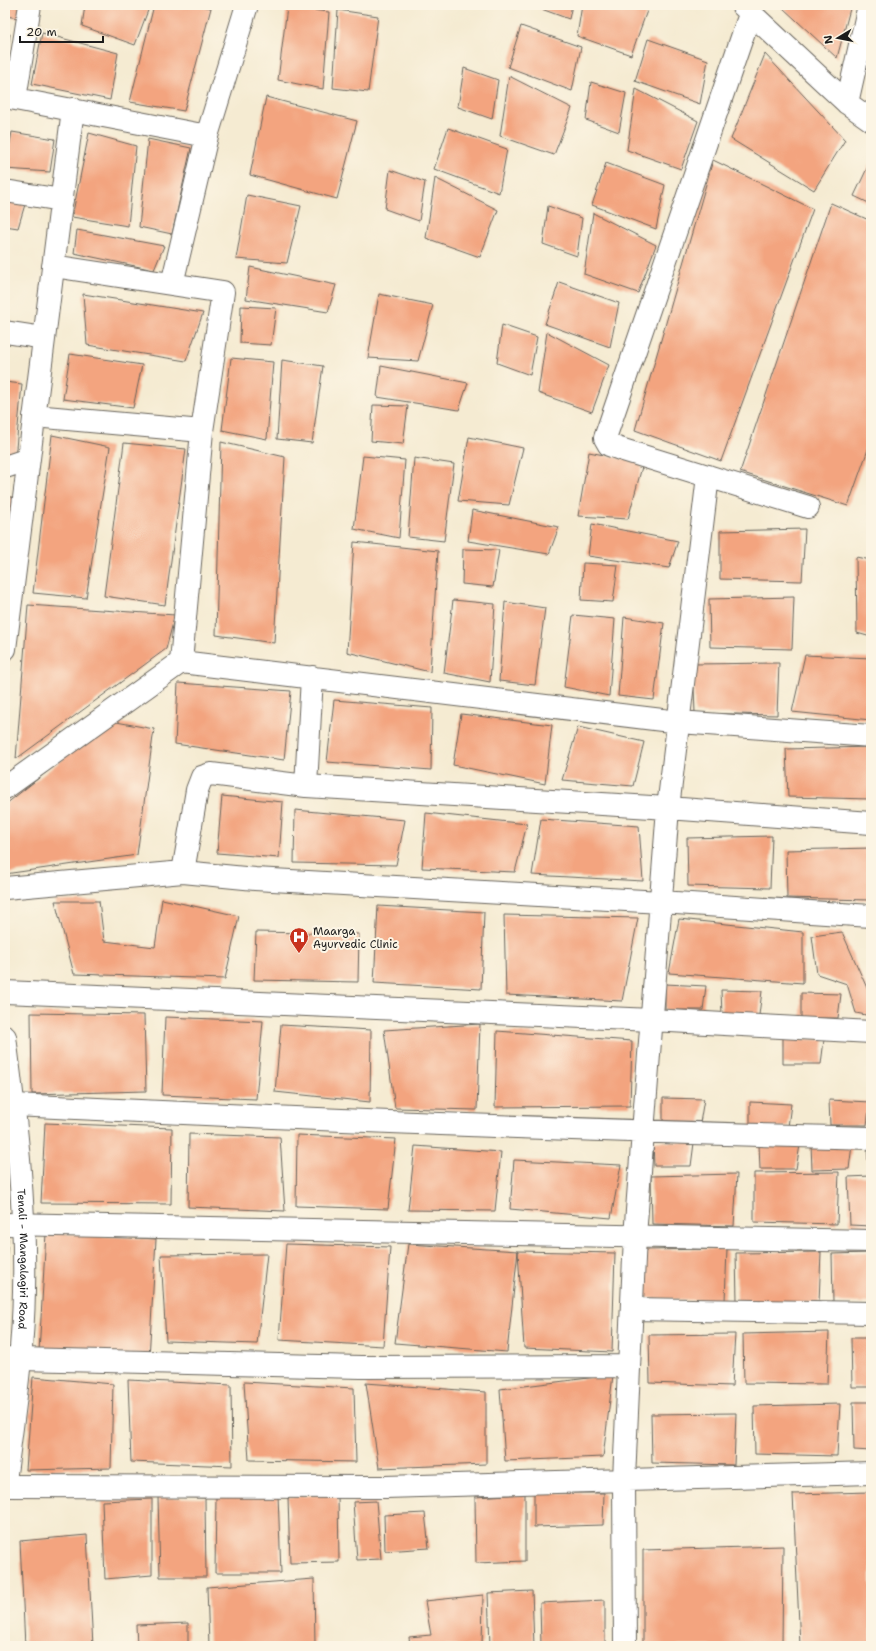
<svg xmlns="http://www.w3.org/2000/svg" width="876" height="1651" font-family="'Shantell Sans',sans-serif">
<rect width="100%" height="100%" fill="#fcf5e5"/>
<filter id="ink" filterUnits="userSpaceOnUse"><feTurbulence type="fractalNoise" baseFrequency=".025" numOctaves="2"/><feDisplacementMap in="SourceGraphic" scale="8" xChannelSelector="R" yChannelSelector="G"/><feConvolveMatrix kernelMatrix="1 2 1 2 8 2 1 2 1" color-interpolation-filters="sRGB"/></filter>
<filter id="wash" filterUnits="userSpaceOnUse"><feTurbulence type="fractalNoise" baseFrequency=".012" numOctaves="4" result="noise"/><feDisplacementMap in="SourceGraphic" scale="16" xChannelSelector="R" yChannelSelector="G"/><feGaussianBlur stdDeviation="0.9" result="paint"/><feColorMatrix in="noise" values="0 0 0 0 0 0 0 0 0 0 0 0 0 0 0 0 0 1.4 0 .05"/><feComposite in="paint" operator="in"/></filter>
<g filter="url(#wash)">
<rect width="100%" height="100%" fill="#f5ebd2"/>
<g id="blocks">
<!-- building -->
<path fill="#f3a47f" d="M5 5H23L19 18 5 16Z
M85 5H150L135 45 82 26Z
M154 5H196L211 8 184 111 130 102Z
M536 5H572L569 19 536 7Z
M582 5H642L648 8 631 55 577 36Z
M784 5H851L837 58 783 8Z
M287 7 329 12 323 89 278 80Z
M338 10 378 16 368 92 333 88Z
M521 26 581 47 572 91 508 67Z
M42 33 118 53 110 100 32 84Z
M5 34H10L6 61H5Z
M648 39 708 60 700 104 635 81Z
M765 54 845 140 814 190 731 139Z
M464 68 498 80 492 119 458 107Z
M509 76 572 108 554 155 500 136Z
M591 82 626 93 619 132 586 120Z
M636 89 698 121 681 169 627 150Z
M266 97 357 121 337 199 250 175Z
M448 128 507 149 499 193 434 169Z
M12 132 55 139 50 172 5 169Z
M89 133 136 146 128 226 72 217Z
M148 139 191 148 172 234 139 227Z
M713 160 813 209 721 461 635 430Z
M871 160V204L854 196Z
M606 163 665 185 656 229 592 205Z
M390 170 425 182 419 221 385 209Z
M435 178 498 210 480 257 426 238Z
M247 195 301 206 287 263 236 259Z
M5 197 26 201 18 228 5 226Z
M831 203 871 221V441L848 506 740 472Z
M548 206 582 218 577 256 543 244Z
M593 213 656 245 638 293 584 274Z
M77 230 164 246 154 270 74 253Z
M250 267 336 285 328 312 246 299Z
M559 282 619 303 610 347 545 324Z
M83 294 203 313 186 361 87 345Z
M379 294 433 305 418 361 368 358Z
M241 306 276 308 271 345 240 343Z
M502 325 537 337 530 375 497 363Z
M547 332 609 365 592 412 538 393Z
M70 354 142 365 133 408 63 399Z
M231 358 273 362 267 439 222 430Z
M282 360 323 366 312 443 277 439Z
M381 366 468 383 459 410 377 397Z
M5 382 22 384 15 459 5 462Z
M373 405 408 406 403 444 371 441Z
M52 435 110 447 86 598 33 593Z
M469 437 523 448 509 505 458 501Z
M221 442 285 457 274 643 216 635Z
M124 443 186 449 165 605 104 596Z
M589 452 643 463 628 519 578 516Z
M363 456 405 460 399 538 354 529Z
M414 458 454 464 444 541 408 537Z
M5 497H13L10 534H5Z
M472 510 559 527 549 554 468 541Z
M592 524 678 541 669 568 588 556Z
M805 529 802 581 720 579V531Z
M354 542 438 551 430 672 347 652Z
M463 549 499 550 493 587 462 584Z
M856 557 871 560V637L857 633Z
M583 563 618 565 613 602 581 600Z
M794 597 792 649 710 647 709 599Z
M453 600 495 604 490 682 444 673Z
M505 602 545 608 535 685 499 681Z
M28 605 175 615 166 649 16 759Z
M573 615 615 619 609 696 564 687Z
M624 617 664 623 654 700 618 696Z
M805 655 871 658V720L792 712Z
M779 663 777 715 695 713 693 664Z
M178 683 291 691 284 760 175 744Z
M334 700 432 708 431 770 327 762Z
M461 714 552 725 545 784 453 765Z
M111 721 154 729 137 855 5 874 6 804Z
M578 727 644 742 633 786 562 780Z
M871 747 870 799 788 797 786 749Z
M222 796 283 802 279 858 217 853Z
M295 810 405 820 396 865 294 863Z
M426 813 527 824 515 872 422 868Z
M541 819 639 826 643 881 532 875Z
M772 836 770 888 688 886 687 838Z
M871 848 869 900 787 898 786 850Z
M162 899 239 916 225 979 74 974 55 901H99L104 941 155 947Z
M378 906 484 912 481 989 374 983Z
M504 915 638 918 622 1001 506 995Z
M679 919 803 932V983L669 973Z
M256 932 359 934 358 982 254 980Z
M842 932 871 997V1016L856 1013 847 984 817 974 812 936Z
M665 984 706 986 703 1010H665Z
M721 990 762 991 759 1015H722Z
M801 993 841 994 838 1018H801Z
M31 1013 144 1015 146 1091 32 1094Z
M165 1017 263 1021 256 1099 162 1095Z
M480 1024 477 1110 395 1108 384 1030Z
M281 1025 371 1030 370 1102 275 1092Z
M497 1031 632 1041 630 1106 495 1107Z
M783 1038 824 1040 821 1064H783Z
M663 1098 704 1099 700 1123H663Z
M829 1100 870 1102 867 1125H830Z
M750 1102 791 1104 788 1127 750 1128Z
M45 1123 172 1128 171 1204 41 1203Z
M189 1134 280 1137 285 1211 188 1207Z
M297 1135 396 1139 388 1209 296 1206Z
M653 1141 694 1143 691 1166H654Z
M759 1144 800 1145 796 1169H760Z
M811 1144 852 1145 849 1169 812 1170Z
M867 1144H871V1169H868Z
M415 1146 501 1152 495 1211 408 1210Z
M514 1160 621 1165 611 1218 510 1209Z
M839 1172 837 1224 754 1222V1173Z
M737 1174 734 1226 652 1224 651 1176Z
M871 1176V1226L850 1225 848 1177Z
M46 1233 156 1239 149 1358 39 1352Z
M5 1238H8L6 1262H5Z
M286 1244 390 1247 383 1346 279 1340Z
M408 1244 518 1251 507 1352 395 1343Z
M727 1249 725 1301 643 1298 642 1250Z
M518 1251 615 1253 612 1352 524 1348Z
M821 1252 819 1303 737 1301 736 1253Z
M871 1253V1303L833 1302 832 1254Z
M267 1254 257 1344 166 1341 161 1255Z
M829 1332 827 1384 744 1383 743 1334Z
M735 1334 732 1386 650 1383 649 1335Z
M851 1338H871V1387H852Z
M613 1375 603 1457 505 1461 500 1389Z
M33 1377 113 1384 111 1468 26 1470Z
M128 1380 231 1385 232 1466 131 1462Z
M244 1382 354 1388 356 1462 249 1460Z
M366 1383 486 1392V1464L379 1468Z
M853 1402H871V1451L854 1450Z
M840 1404 837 1456 755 1454 754 1406Z
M736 1413 734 1465 652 1463 651 1414Z
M871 1492V1646H800L793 1494Z
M534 1493H604L603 1525 534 1527Z
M338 1494 339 1562 290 1563 288 1497Z
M525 1494V1561L476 1563 475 1497Z
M278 1495 281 1573H215L216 1497Z
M158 1497 205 1498 206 1577H160Z
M152 1499V1575L105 1579 102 1501Z
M376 1501 381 1559 357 1560 353 1502Z
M425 1513 429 1548 385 1551 384 1515Z
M87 1535 93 1646H25L20 1541Z
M783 1546 782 1646H643V1550Z
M314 1579 315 1646H209L207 1587Z
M532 1591 534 1646H490L488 1593Z
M483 1595 482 1646H410L409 1637 431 1635 425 1601Z
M605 1600V1646H541L540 1603Z
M188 1623V1646H137L136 1625Z
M397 1644V1646H363V1645Z"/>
</g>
</g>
<g filter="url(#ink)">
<use href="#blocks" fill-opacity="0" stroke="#68645c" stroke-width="1"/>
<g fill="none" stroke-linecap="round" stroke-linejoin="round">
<defs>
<path id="street" d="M742 5 847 103 871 120
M750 14 605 438 609 445 620 449 808 507
M5 97 207 136
M15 99 30 5
M847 103 869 5
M5 191 62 200
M172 284 207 136 247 5
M5 332 44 338
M34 416 202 431
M5 467 29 459
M5 649 73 109
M181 662 679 722 871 736
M306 786 312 677
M5 788 181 662 202 431 223 292 53 266
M183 872 197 790 202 777 211 774 306 786 668 808 871 823
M5 888 183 872 255 879 661 902 871 916
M5 992 652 1020 871 1032
M14 1105C300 1119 585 1131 871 1138
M5 1224 871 1241
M632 1309 871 1313
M5 1358 20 1359 361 1367 629 1366
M5 1486 385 1487 871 1473
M625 1646 624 1479 635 1236 668 808 708 476"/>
<g id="primary">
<path id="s1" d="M5 1037C16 1121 26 1207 24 1291 23 1355 13 1418 5 1481"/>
</g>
</defs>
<!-- street casing -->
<use href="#street" stroke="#68645c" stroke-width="24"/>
<!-- primary casing -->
<use href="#primary" stroke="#68645c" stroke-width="24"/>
<!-- street -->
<use href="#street" stroke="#fff" stroke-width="22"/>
<!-- primary -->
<use href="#primary" stroke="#fff" stroke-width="22"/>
</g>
</g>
<!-- icons -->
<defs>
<symbol id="hospital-pin" viewBox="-11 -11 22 30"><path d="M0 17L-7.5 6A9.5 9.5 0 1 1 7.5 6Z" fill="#c8321e" stroke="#fcf5e5"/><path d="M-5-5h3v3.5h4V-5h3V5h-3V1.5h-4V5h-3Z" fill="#fff"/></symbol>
</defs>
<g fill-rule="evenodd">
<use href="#hospital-pin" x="288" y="926" width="22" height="30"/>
</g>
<g text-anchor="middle" stroke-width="4" stroke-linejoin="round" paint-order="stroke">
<!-- poi labels -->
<g font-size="11" fill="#1c1c1c" stroke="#fcf5e5" text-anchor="start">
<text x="313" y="935">Maarga<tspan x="313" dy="13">Ayurvedic Clinic</tspan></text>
</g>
<!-- street labels -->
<g font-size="11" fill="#1c1c1c" stroke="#fcf5e5">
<text dy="4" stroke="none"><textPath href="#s1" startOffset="223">Tenali - Mangalagiri Road</textPath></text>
</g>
</g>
<!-- margin -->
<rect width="876" height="1651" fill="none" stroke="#fcf5e5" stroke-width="20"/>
<!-- north arrow -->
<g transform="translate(838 38) rotate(260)" stroke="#fcf5e5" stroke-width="3" paint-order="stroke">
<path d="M0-3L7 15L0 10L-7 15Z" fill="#1c1c1c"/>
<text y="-6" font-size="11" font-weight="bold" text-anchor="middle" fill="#1c1c1c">N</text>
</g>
<!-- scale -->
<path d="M20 36v6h83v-6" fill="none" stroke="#1c1c1c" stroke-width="2"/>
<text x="26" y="36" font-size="12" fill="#1c1c1c" stroke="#fcf5e5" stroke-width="3" paint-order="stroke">20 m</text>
</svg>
